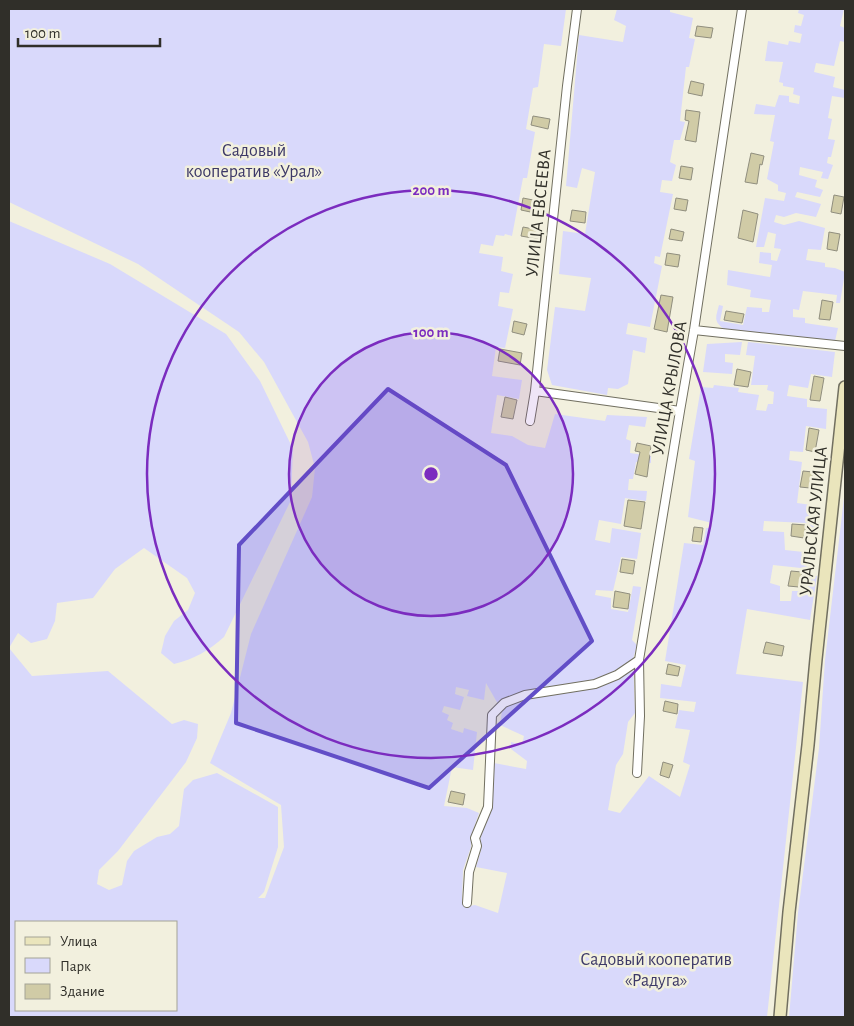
<svg xmlns="http://www.w3.org/2000/svg" width="854" height="1026" font-family="'Alegreya Sans',sans-serif">
<rect width="100%" height="100%" fill="#f2f0de"/>
<!-- green -->
<path fill="#d9d9fb" fill-rule="evenodd" d="M9 9H566L561 46 544 44 538 87 533 88 526 129 535 132 527 178H523L512 236 505 234 504 236 496 235 493 246 481 244 479 253 503 257 501 271 513 274 509 293 500 292 498 306 513 309 505 348 496 347 492 376 522 380 519 399 497 395 491 433 512 436 528 445 545 448 555 414 605 421 607 415 647 417 645 427 629 425 626 439 631 441 630 453 651 456V463L636 462 633 479H629L628 490 647 491 646 501 625 498 621 524 599 520 595 540 610 543 612 528 641 533 637 559 621 557 613 591 596 590 595 595 611 598V609L628 612 633 586 641 587 632 640 637 645 633 659 635 713 628 722 623 754 616 765 608 810 620 813 649 776 680 797 690 765 683 762 690 730 675 728 679 710 694 712 696 702 660 698 661 684 681 687 686 665 665 661 684 543 703 545 706 528H711L712 523 688 517 695 461 689 459 701 387 713 388 714 385 739 388 738 392 759 395 756 410 766 411 768 404H773L774 392 767 390 768 385H751L755 356 746 355 748 342 835 352 832 377 811 374 808 388 789 385 787 396 807 399V407L827 409 826 429 806 426 803 452 790 451 789 460 802 462 797 503 818 506 816 535 806 534V523L764 521 763 531 784 532 785 550 813 553 810 569 773 565 770 583 780 586V601H791L792 591H807L809 576H817L810 620 747 609 736 674 803 682 767 1017H9V221L110 264 226 334 260 381 293 449 291 500 224 637C208 651 194 659 174 664L161 653 165 636 174 621 188 610 195 593 187 578 144 548 115 569 93 598 57 603 55 621 47 639 31 643 18 633 9 648 32 676 108 671 172 724 184 720 198 724 197 738 186 762 118 851 99 870 97 884 109 890 122 885 127 861 134 851 157 837 170 834 179 826 184 789 193 780 217 773 278 807V847L264 892 258 898H265L284 847 281 805 210 763 231 713 251 634 312 497 315 468 308 442 264 362 239 332 138 264 9 202ZM486 683 502 711 500 725 524 736 522 745 511 742V749L527 761 526 769 494 763 491 806 480 838 481 850 476 867 507 873 498 913 475 905 465 907 462 900 463 870 471 847V836L479 813 467 808 444 806 452 767 473 770 477 732 464 728 463 733 451 729 453 723 447 720 449 715 442 712 444 706 460 710 464 697 455 694 456 687 469 690 467 696 484 700ZM16 922H176V1010H16Z
M617 9H670V12L693 18 689 38 695 39 689 67H686L680 121 685 122 680 140H674L670 162 676 165 672 181 662 180 660 192 673 194 660 257 655 256 654 263 662 266 650 327 628 323 626 334 647 338 645 353 633 350 628 384 618 389 608 388 607 395 552 385 547 370 555 307 585 311 591 278 559 274 563 231 585 234 595 172 582 168 577 188 566 186 579 35 623 42 626 26 614 20Z
M799 9H844L840 26 845 28V42L840 41 834 66 816 63 814 72 835 77 833 87 845 90V98L832 96 828 118 832 119 828 139 835 140 831 157H828L827 163 833 165 828 179 821 178 823 172 800 167 799 175 817 180 815 187 823 190 820 197 797 192 795 197 821 204 816 217 796 213 784 217 776 215 774 222 784 225 799 221 825 228 821 250 808 249 806 260 825 263V267L835 268 845 272 840 303H836L837 295 803 291 799 310 793 309V317L805 318V323L838 328 835 341 724 329C713 321 716 317 719 305L723 306 720 321 743 325 747 307 762 308V312H769L771 300 750 297 751 290 727 285 728 270 770 277 772 265 759 263 760 252 771 253V260L777 261 781 249 774 248 776 234 768 232 764 247H756L765 198 784 201 786 193 778 191V185L767 179 774 142 770 141 775 115 754 114 756 104 775 107 779 95 789 96V102L799 104 800 96 793 94 794 88 783 86V83L779 82 783 62 765 61 768 41 788 45 789 41 800 43 802 34 794 32 795 25 801 26 804 15 798 13Z
M742 342 740 355 725 354V362L733 363 732 374 703 372 707 344Z
M845 489V1017H789L798 913 819 748 825 660Z"/>
<!-- building -->
<path fill="#d0cba6" stroke="#908e7e" d="M697 26 713 28 711 38 695 36Z
M691 81 704 84 702 96 688 93Z
M686 110 700 112 696 142 685 140 689 121 685 120Z
M533 116 550 119 548 129 531 125Z
M751 153 764 156 762 165 760 164 757 184 745 182Z
M681 166 693 168 691 180 679 178Z
M834 195 844 197 841 214 831 212Z
M523 198 543 202 540 214 521 210Z
M676 198 688 200 686 211 674 209Z
M572 210 586 212 585 223 570 221Z
M743 210 758 214 753 242 738 238Z
M523 227 539 230 538 239 521 236Z
M671 229 684 232 682 241 669 239Z
M829 232 840 234 837 251 827 249Z
M667 253 680 255 678 267 665 265Z
M661 295 673 297 667 332 654 329Z
M822 300 833 302 830 320 819 319Z
M726 311 744 314 742 323 724 320Z
M514 321 527 324 524 335 512 332Z
M500 349 522 353 520 365 498 361Z
M737 369 751 372 748 387 734 385Z
M814 376 824 378 820 401 810 400Z
M505 397 517 400 513 419 501 417Z
M809 428 819 430 815 452 806 450Z
M637 443 651 446 647 477 635 474 640 452 635 451Z
M803 471 813 472 810 488 800 487Z
M628 500 645 502 641 529 624 526Z
M792 524 806 525 804 538 791 536Z
M694 527 703 528 701 542 692 541Z
M622 559 635 561 633 574 620 572Z
M791 571 802 572 799 587 788 586Z
M615 591 630 594 628 609 613 607Z
M766 642 784 646 782 656 763 653Z
M668 664 680 667 678 676 666 674Z
M665 701 678 704 677 714 663 711Z
M663 762 673 765 669 778 660 775Z
M451 791 465 794 463 805 448 802Z"/>
<g fill="none" stroke-linecap="round" stroke-linejoin="round">
<defs>
<path id="street" d="M694 330 845 346
M535 391 680 411
M530 421 535 391 567 86 577 9
M637 773 640 716 639 660 680 411 694 330 742 9
M467 903 469 872 477 846 475 838 488 807 492 715 504 703 525 695 595 684 617 675 639 660"/>
<path id="secondary" d="M780 1017 789 912 808 745 816 659 845 387"/>
</defs>
<!-- street casing -->
<use href="#street" stroke="#716f60" stroke-width="10"/>
<!-- secondary casing -->
<use href="#secondary" stroke="#716f60" stroke-width="14"/>
<!-- street -->
<use href="#street" stroke="#fff" stroke-width="8"/>
<!-- secondary -->
<use href="#secondary" stroke="#eae5bc" stroke-width="11"/>
</g>
<!-- marked area -->
<path fill="#624ec7" fill-opacity="0.2" stroke="#624ec7" stroke-width="4" stroke-linejoin="round" d="M388 389 506 465 592 641 429 788 236 723 239 545Z"/>
<!-- distance rings -->
<circle cx="431" cy="474" r="142" fill="#7b2cbf" fill-opacity=".12"/>
<g fill="none" stroke="#7b2cbf" stroke-width="2.5">
<circle cx="431" cy="474" r="142"/>
<circle cx="431" cy="474" r="284"/>
</g>
<g text-anchor="middle" stroke-width="5" stroke-linejoin="round" paint-order="stroke">
<!-- park labels -->
<g font-size="18" fill="#3c3867" stroke="#f2f0de">
<text x="254" y="156">Садовый<tspan x="254" dy="21">кооператив «Урал»</tspan></text>
<text x="656" y="965">Садовый кооператив<tspan x="656" dy="21">«Радуга»</tspan></text>
</g>
<!-- street labels -->
<g font-size="18" fill="#302f29" stroke="#f2f0de">
<text transform="translate(538 213) rotate(-84)" y="6">УЛИЦА ЕВСЕЕВА</text>
<text transform="translate(669 388) rotate(-80)" y="6">УЛИЦА КРЫЛОВА</text>
<text transform="translate(813 521) rotate(-84)" y="6">УРАЛЬСКАЯ УЛИЦА</text>
</g>
</g>
<circle cx="431" cy="474" r="8" fill="#7b2cbf" stroke="#f2f0de" stroke-width="2.5"/>
<g font-size="15" text-anchor="middle" font-weight="bold" fill="#7b2cbf" stroke="#f2f0de" stroke-width="5" stroke-linejoin="round" paint-order="stroke">
<text x="431" y="195">200 m</text>
<text x="431" y="337">100 m</text>
</g>
<!-- border -->
<rect width="854" height="1026" fill="none" stroke="#302f29" stroke-width="20"/>
<!-- legend -->
<rect x="15" y="921" width="162" height="90" fill="#f2f0de" stroke="#a4a396"/>
<rect x="25" y="937" width="25" height="8" fill="#eae5bc" stroke="#a4a396"/>
<text x="60" y="946" font-size="15" fill="#302f29">Улица</text>
<rect x="25" y="958" width="25" height="15" fill="#d9d9fb" stroke="#a4a396"/>
<text x="60" y="971" font-size="15" fill="#302f29">Парк</text>
<rect x="25" y="984" width="25" height="15" fill="#d0cba6" stroke="#a4a396"/>
<text x="60" y="996" font-size="15" fill="#302f29">Здание</text>
<!-- scale -->
<path d="M18 38v8h142v-8" fill="none" stroke="#302f29" stroke-width="2.5"/>
<text x="25" y="38" font-size="15" fill="#302f29" stroke="#f2f0de" stroke-width="4" paint-order="stroke">100 m</text>
</svg>
